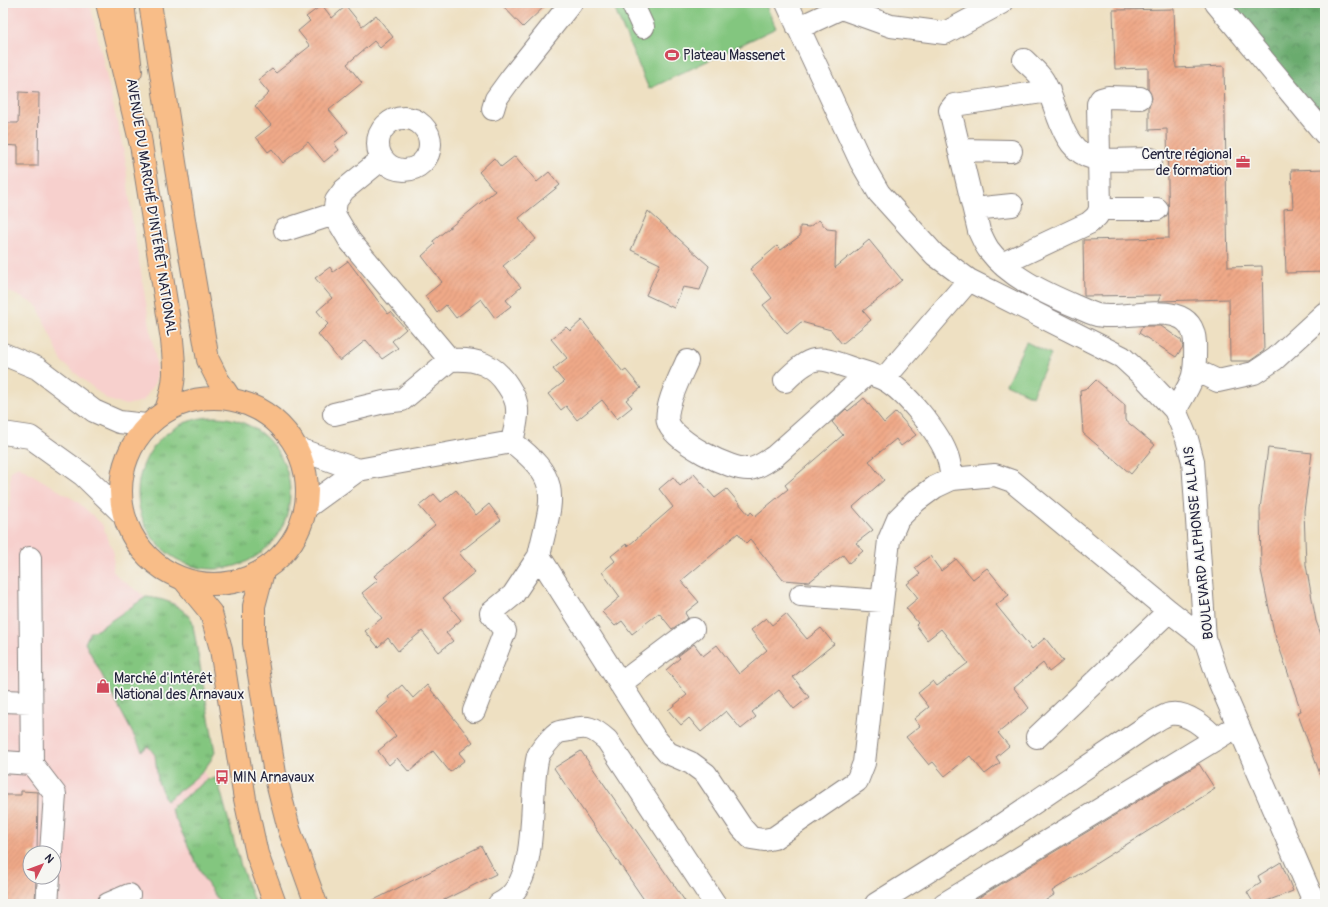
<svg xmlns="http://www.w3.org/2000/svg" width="1328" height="907" font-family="Pangolin,sans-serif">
<defs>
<pattern id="grass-tufts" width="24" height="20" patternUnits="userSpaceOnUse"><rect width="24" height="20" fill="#83c67f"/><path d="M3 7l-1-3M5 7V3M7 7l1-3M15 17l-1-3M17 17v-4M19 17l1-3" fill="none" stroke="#6ba069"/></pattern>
<pattern id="forest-crowns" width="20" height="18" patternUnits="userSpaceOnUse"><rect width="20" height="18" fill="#6aab6e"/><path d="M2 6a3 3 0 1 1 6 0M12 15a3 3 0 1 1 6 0" fill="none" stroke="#578b5c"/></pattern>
<pattern id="building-hatch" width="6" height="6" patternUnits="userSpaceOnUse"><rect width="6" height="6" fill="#efa988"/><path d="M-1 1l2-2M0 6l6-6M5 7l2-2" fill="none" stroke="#cd9176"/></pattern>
</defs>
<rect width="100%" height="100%" fill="#f6f6f2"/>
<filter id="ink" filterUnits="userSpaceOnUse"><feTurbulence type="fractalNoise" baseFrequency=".025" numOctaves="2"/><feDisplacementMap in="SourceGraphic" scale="8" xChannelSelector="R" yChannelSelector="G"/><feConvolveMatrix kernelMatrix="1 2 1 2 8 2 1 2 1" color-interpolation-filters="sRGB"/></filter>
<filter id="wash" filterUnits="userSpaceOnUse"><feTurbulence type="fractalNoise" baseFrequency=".012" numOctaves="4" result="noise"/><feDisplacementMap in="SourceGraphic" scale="16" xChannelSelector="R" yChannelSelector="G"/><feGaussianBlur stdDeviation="0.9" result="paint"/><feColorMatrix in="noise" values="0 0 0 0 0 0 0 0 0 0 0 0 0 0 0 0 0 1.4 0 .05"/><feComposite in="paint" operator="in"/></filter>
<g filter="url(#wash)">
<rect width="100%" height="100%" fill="#eee0c2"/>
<!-- built -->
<path fill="#f7d0cd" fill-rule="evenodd" d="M3 3H90L125 157 132 220 156 361 157 375 154 385 143 401 126 405 108 400 62 362 37 305 3 289Z
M18 466 78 502 102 524 114 553 113 571 119 578 146 597 174 603 183 610 192 620 215 752 210 763 203 771 208 779 217 778 241 866 255 904H3V507H10V472ZM30 853H54V877H30Z"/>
<!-- grass -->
<path fill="url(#grass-tufts)" stroke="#52745d" d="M138 493a76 76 0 1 1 152 0a76 76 0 1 1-152 0Z
M146 597C166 599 179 604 192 620L215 752C206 774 184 786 166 801L158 782 155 755 148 746 142 751 85 643 90 632 97 630Z
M217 778 241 866 255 904H221L204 879 171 810 174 805 208 779Z"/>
<!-- forest -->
<path fill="url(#forest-crowns)" stroke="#466654" d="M1223 3H1325V130Z"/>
<!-- pitch -->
<path fill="#83c67f" stroke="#52745d" d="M612 3H765L776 28 649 89Z
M1026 342 1051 354 1032 396 1006 384Z"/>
<g id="blocks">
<!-- building -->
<path fill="url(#building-hatch)" d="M500 3H548L523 27Z
M322 5 332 18 346 6 362 26 376 15 393 37 380 48 374 41 347 64 362 83 329 110 348 132 334 143 339 150 324 162 308 142 283 163 272 149 268 152 256 137 271 125 255 106 269 93 258 80 272 69 276 73 310 46 298 31 310 21 306 17Z
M1174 9 1176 68 1224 66 1228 267 1262 266 1264 351 1250 361H1230L1229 299 1158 301 1161 295 1084 296 1083 240 1169 238 1167 129 1149 130V107L1152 98 1148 89V68L1115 69 1113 10Z
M19 92 39 93 38 166H18V146L3 145V123H18Z
M515 156 537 182 549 172 560 185 519 218 536 239 503 266 521 287 506 300 511 306 495 318 481 299 456 318 446 305 437 313 425 296 442 282 422 256 435 244 433 241 495 191 479 172 494 158 501 167Z
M1325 169V272L1286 273 1284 209 1293 208 1291 170Z
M648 211 709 266 700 290 683 287 674 308 646 295 660 264 631 250Z
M819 220 827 229 836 230 835 268 869 240 902 280 863 311 871 320 842 344 831 330 801 322 787 334 763 305 772 298 750 269 777 246 781 250 800 236V226L809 227Z
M348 261 388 314 391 312 406 329 392 341 398 348 382 359 366 340 340 361 318 334 328 324 317 311 332 298 315 278 330 267 333 272Z
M582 320 623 372 626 370 641 388 626 400 632 407 617 419 602 400 577 420 566 406 561 410 548 394 564 382 553 369 567 358 551 339 566 327 570 331Z
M1143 326H1161L1181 340 1183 347 1176 357 1139 333Z
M1096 380 1125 405V420L1155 445 1131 474 1083 433 1080 390 1088 388Z
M864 398 884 423 896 412 916 435 901 446 896 439 869 461 884 480 853 507 873 530 856 543 863 551 849 563 843 555 809 582 783 580 750 539 746 543 738 533 681 581 699 602 685 613 688 618 672 629 659 613 632 634 622 621 615 626 602 612 620 597 602 572 615 561 611 556 626 544 628 546 673 507 659 489 673 477 680 486 694 474 715 498 727 489 749 515 751 512 755 516 788 489 785 485 843 435 832 422 846 409 848 411Z
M1268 448 1312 453 1304 511 1306 565 1316 621 1325 645V782H1323L1297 712 1301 711 1274 632 1261 570 1260 509Z
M456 490 476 515 489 504 501 520 459 553 475 572 443 598 461 620 446 633 453 641 439 652 422 631 398 651 388 638 378 647 365 631 382 618 362 593 378 580 374 576 435 525 419 506 434 494 441 502Z
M930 556 941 571 956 559 973 579 987 568 1009 595 996 605 1032 649 1045 638 1063 661 1049 672 1043 663 1014 688 1029 708 998 733 1009 746 996 757 1000 763 985 774 970 756 945 776 933 762 929 765 906 737 920 726 914 719 929 707 918 693 933 681 937 686 968 663 941 629 927 640 916 625 918 623 906 608 918 598 907 584 920 574 915 568Z
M786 614 807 639 821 628 834 644 793 677 809 697 794 709 779 690 752 712 756 717 741 729 726 711 701 732 689 718 681 725 668 710 687 695 666 670 680 658 678 656 694 644 703 656 717 645 739 674 767 650 751 630 766 618 772 625Z
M402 685 413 698 427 685 473 742 459 753 465 760 450 772 433 751 409 772 397 758 389 765 378 751 396 736 376 712 390 700 388 697Z
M581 751 687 904H647L554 768Z
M1199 764 1215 789 1052 891 1054 895 1040 904H968Z
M21 791 38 792 37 853H30V877H36L35 904H3V795H21Z
M481 846 496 874 436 904H366Z
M1281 862 1293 891 1259 904H1254L1247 892 1261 883 1258 876Z"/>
</g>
</g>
<g filter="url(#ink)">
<use href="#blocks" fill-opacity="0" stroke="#88817e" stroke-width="1"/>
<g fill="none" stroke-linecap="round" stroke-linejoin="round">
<defs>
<path id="minor" d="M632 3 643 27
M787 3 861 162 879 193 935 255 969 280 1122 357 1147 380 1175 410 1187 439 1193 461 1205 639 1219 681 1315 904
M1216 3 1325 134
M798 28 841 8 891 26 945 33 1001 3
M1024 60C1031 67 1038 72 1043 80 1057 102 1060 145 1087 156 1100 162 1136 159 1151 159
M1049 91 954 105 950 110 979 231C982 237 985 245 989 250 1009 277 1045 293 1075 306 1082 309 1090 313 1097 315 1126 322 1193 294 1195 343 1196 378 1193 380 1175 410
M493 109 496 99 512 77 571 3
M378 144a26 26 0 1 1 52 0a26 26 0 1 1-52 0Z
M959 150 1011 151
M382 159 344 190 336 201 334 214 350 241 450 360C476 358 494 364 508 386 512 392 517 401 517 409 518 420 514 432 512 442
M974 209 1012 205
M1100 209H1157
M285 230 334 214
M1002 264 1089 223 1097 216 1100 209 1098 104 1101 99 1108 97 1140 98
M3 354 37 368 94 411 119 422 146 425
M687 361C681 375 664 407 668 422 673 441 731 471 750 469 760 467 767 461 775 456L867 374
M1195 370 1218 381 1254 373 1275 359 1325 313
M884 379 969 280
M785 381C814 352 819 357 854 369 864 372 875 375 883 379 905 390 941 435 948 458 950 465 951 472 952 479
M334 414 384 402 402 400 450 360
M3 433 30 437 83 475 122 513
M298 449 358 470
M307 507 358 470 512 442C565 482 551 499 539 556L654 737 668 753 691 763 706 774 742 828 751 838 764 840 774 838 857 781 864 763 889 540 898 519 916 501 935 487 952 479 995 475 1012 481 1169 611 1205 639
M30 558 32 764 55 794 51 853
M801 595 881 601
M620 684 693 629
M3 701 31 702
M474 711 505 631 491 613 513 595 539 556
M1037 737 1169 611
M3 762 32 764
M47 904 49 877
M108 904 129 895
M499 904C543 883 527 796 538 756 539 752 554 734 557 733 560 731 565 731 569 730 588 725 593 728 607 740L715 904
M876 904 991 832 1150 724C1156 721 1164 715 1170 714 1187 711 1206 728 1216 739
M944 904 1229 731"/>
<path id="major" d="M123 3 131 71
M150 3 185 226 208 360 218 380 230 398
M138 125 172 340C175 370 176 381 166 410
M121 491a93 93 0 1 1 186 0a93 93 0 1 1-186 0Z
M263 572 254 606V643L275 774 289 829 316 904
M184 580 211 613 221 649 245 799 257 854 275 904"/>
<path id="highway" d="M107 3 141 145"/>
</defs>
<!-- minor casing -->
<use href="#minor" stroke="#88817e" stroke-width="24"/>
<!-- major casing -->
<use href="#major" stroke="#88817e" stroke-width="24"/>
<!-- highway casing -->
<use href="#highway" stroke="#88817e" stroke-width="24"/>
<!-- minor -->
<use href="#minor" stroke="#fff" stroke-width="22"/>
<!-- major -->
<use href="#major" stroke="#f8bd88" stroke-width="22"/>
<!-- highway -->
<use href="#highway" stroke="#f8bd88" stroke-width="22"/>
</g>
</g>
<!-- icons -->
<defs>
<symbol id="stadium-bare" viewBox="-9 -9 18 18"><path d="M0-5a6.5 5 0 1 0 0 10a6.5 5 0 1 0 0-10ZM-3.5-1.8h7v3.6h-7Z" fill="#d1495b" stroke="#f6f6f2" stroke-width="2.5" paint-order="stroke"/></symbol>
<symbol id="office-bare" viewBox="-9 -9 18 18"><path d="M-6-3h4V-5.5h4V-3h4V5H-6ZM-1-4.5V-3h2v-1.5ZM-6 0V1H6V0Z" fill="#d1495b" stroke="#f6f6f2" stroke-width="2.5" paint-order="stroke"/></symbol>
<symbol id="shop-bare" viewBox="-9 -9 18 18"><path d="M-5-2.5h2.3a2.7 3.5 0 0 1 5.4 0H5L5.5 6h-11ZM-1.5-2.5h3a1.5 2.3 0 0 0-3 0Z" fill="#d1495b" stroke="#f6f6f2" stroke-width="2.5" paint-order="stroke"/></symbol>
<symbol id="bus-bare" viewBox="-9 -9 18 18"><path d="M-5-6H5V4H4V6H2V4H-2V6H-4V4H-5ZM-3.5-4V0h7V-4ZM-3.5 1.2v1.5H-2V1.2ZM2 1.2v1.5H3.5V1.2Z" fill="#d1495b" stroke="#f6f6f2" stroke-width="2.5" paint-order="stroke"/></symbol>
</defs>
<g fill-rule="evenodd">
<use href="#stadium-bare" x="662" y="45" width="20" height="20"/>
<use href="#office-bare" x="1233" y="152" width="20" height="20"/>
<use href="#shop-bare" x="93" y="676" width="20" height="20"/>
<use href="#bus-bare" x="212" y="767" width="20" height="20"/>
</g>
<g text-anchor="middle" stroke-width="3.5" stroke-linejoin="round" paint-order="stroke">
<!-- poi labels -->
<g font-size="14" fill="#22223b" stroke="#f6f6f2" text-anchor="start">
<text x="683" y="60">Plateau Massenet</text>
<text x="1232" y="159" text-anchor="end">Centre régional<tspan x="1232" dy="16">de formation</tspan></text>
<text x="114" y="683">Marché d'Intérêt<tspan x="114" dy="16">National des Arnavaux</tspan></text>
<text x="233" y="782">MIN Arnavaux</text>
</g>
<!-- street labels -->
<g font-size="14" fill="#22223b" stroke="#f6f6f2">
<text transform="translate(152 207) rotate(81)" y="5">AVENUE DU MARCHÉ D'INTÉRÊT NATIONAL</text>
<text transform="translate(1198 543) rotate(-96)" y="5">BOULEVARD ALPHONSE ALLAIS</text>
</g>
</g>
<!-- margin -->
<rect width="1328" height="907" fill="none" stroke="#f6f6f2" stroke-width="16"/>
<!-- north arrow -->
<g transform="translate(42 865) rotate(48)"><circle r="19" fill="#f6f6f2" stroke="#a1a1a9"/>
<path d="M0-3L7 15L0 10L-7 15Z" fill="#d1495b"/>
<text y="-6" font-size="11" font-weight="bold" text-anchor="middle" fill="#22223b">N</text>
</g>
</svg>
